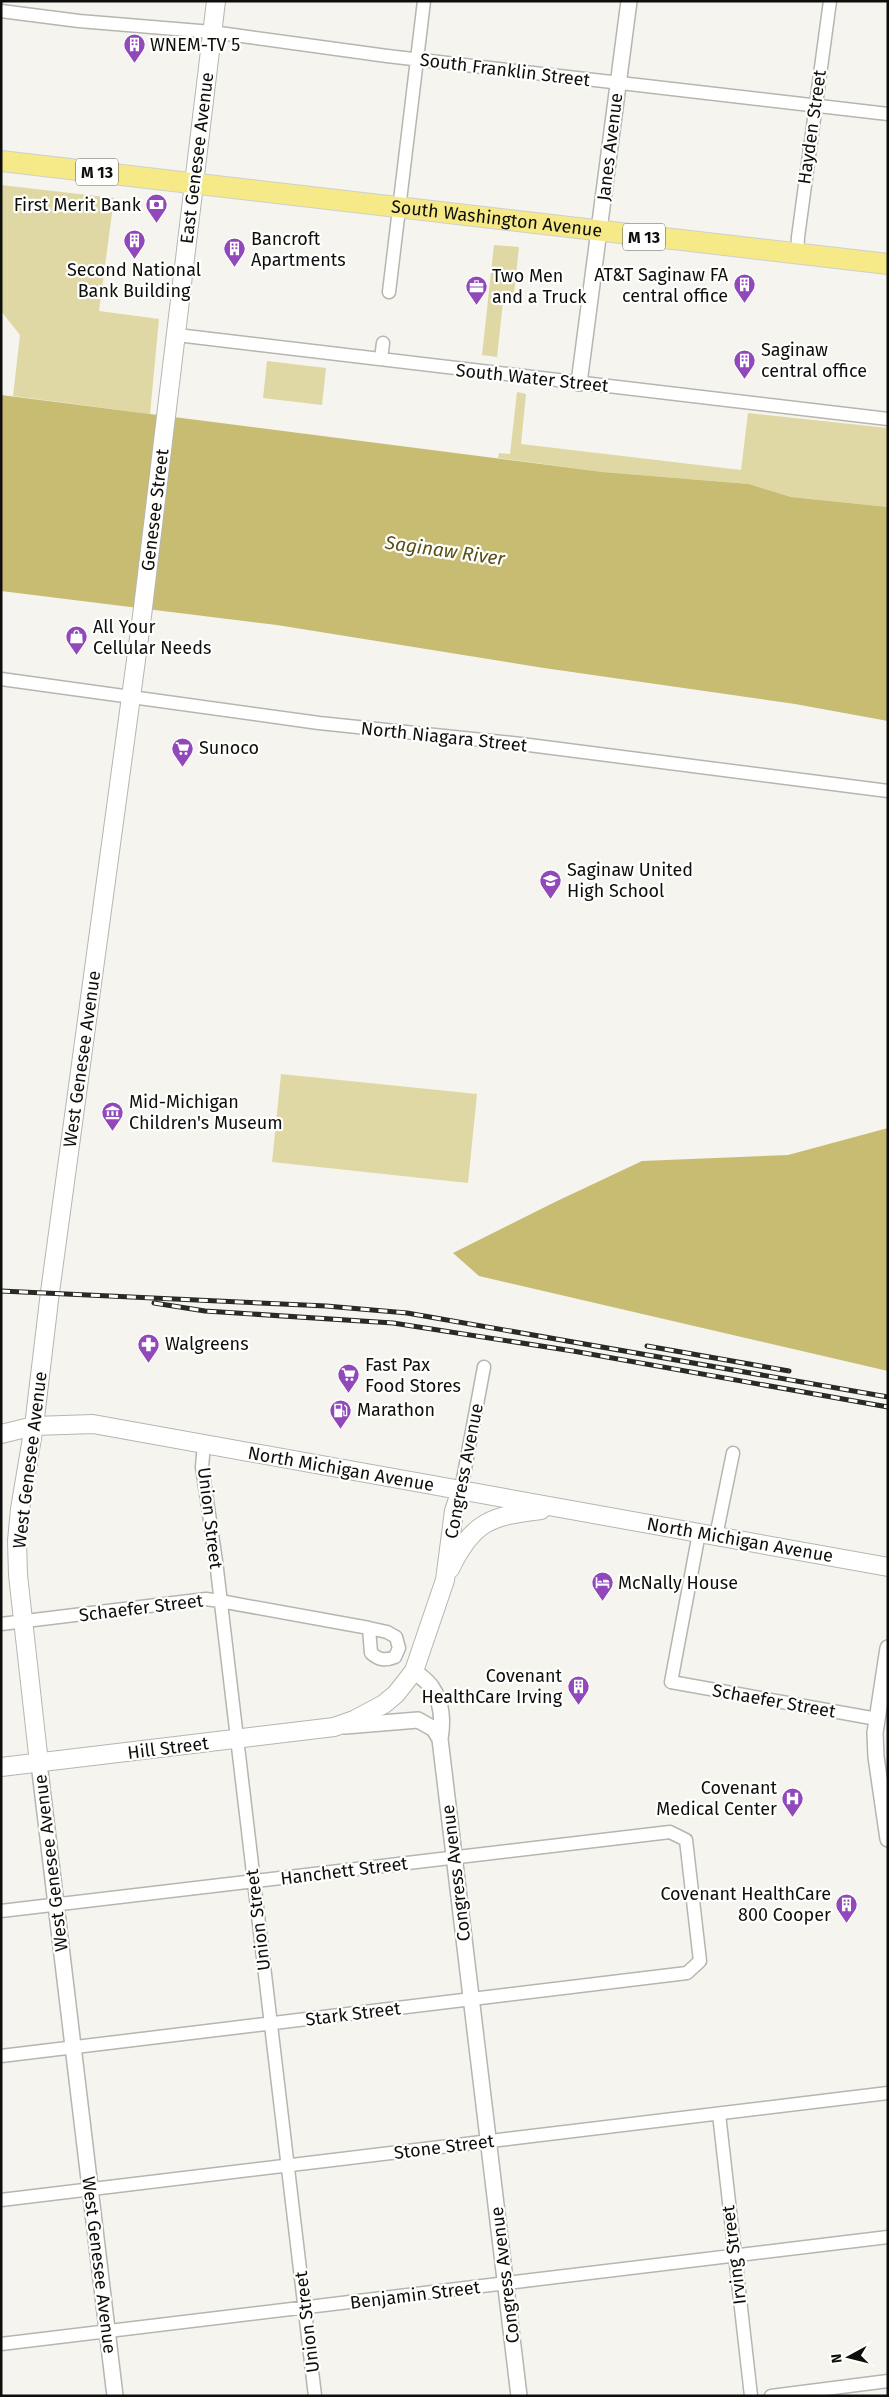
<svg xmlns="http://www.w3.org/2000/svg" width="889" height="2397" font-family="'Fira Sans',sans-serif">
<rect width="100%" height="100%" fill="#f5f4ee"/>
<!-- green -->
<path fill="#dfd8a4" d="M1 185 114 198 99 311 159 319 150 414 13 396 20 335 1 311Z
M494 245 519 247 513 303 503 302 497 357 482 355Z
M267 361 326 368 322 405 263 398Z
M517 392 526 394 521 444 741 470 748 413 888 428V507L791 497 749 484 603 472 498 458 499 453 510 454Z
M281 1074 477 1094 468 1183 272 1162Z"/>
<!-- water -->
<path fill="#c7bc72" d="M1 395 603 472 749 484 791 497 888 507V721L795 704 544 668 277 625 1 591Z
M888 1128V1371L479 1276 453 1253 555 1202 642 1161 788 1155Z"/>
<g fill="none" stroke-linecap="round" stroke-linejoin="round">
<defs>
<path id="minor" d="M1 11 79 21 212 32 387 56 888 114
M797 254 798 237 830 1
M389 292 424 1
M177 335 888 419
M381 359 383 343
M1 679 319 723 521 744 888 791
M204 1444 202 1467 216 1561 315 2396
M461 1490 484 1367
M699 1533 671 1682 877 1719
M716 1536 733 1453
M1 1624 206 1599 220 1601 369 1628 387 1632 396 1637 399 1648 395 1657C385 1661 379 1660 371 1653L369 1628
M1 1911 670 1832 686 1840 700 1961 687 1973 1 2056
M719 2114 751 2396
M1 2200 888 2093
M1 2344 888 2237
M771 2396 888 2381"/>
<path id="tertiary" d="M579 383 629 1
M888 1648 875 1733 876 1757 888 1839
M414 1671C420 1676 428 1681 432 1688 442 1702 443 1722 440 1739L519 2396
M345 1726 418 1720 434 1729 440 1739
M39 1763 115 2396"/>
<path id="secondary" d="M1 1434 34 1426 93 1424 888 1567
M450 1569C473 1521 491 1516 541 1510
M39 1763 18 1575 17 1541 20 1509 34 1426 50 1292 142 616 216 1
M1 1767 334 1727 354 1720 384 1704 396 1694 414 1671 445 1580 454 1511 461 1490"/>
<g id="primary">
<path id="s1" d="M1 161 888 264"/>
</g>
</defs>
<!-- minor casing -->
<use href="#minor" stroke="#b6b5b0" stroke-width="15"/>
<!-- tertiary casing -->
<use href="#tertiary" stroke="#b6b5b0" stroke-width="18"/>
<!-- secondary casing -->
<use href="#secondary" stroke="#b6b5b0" stroke-width="20"/>
<!-- primary casing -->
<use href="#primary" stroke="#cfcfce" stroke-width="22"/>
<!-- minor -->
<use href="#minor" stroke="#fff" stroke-width="12"/>
<!-- tertiary -->
<use href="#tertiary" stroke="#fff" stroke-width="15"/>
<!-- secondary -->
<use href="#secondary" stroke="#fff" stroke-width="18"/>
<!-- primary -->
<use href="#primary" stroke="#f6e988" stroke-width="20"/>
<defs>
<path id="rail" d="M1 1291 326 1306 407 1313 888 1397
M154 1303 205 1311 393 1323 573 1351 888 1407
M647 1346 789 1371"/>
</defs>
<!-- rail casing -->
<use href="#rail" stroke="#292926" stroke-width="5"/>
<!-- rail -->
<use href="#rail" stroke="#fffffe" stroke-width="3" stroke-dasharray="9" stroke-linecap="butt"/>
</g>
<!-- icons -->
<defs>
<symbol id="building-pin" viewBox="-11 -11 22 30"><path d="M0 17L-7.5 6A9.5 9.5 0 1 1 7.5 6Z" fill="#9048bb" stroke="#fffffe"/><path d="M-4-6H4V6H1V3H-1V6H-4ZM-2.5-4.3h1.7v1.8h-1.7ZM.8-4.3h1.7v1.8H.8ZM-2.5-1h1.7V.8h-1.7ZM.8-1h1.7V.8H.8Z" fill="#fff"/></symbol>
<symbol id="bank-pin" viewBox="-11 -11 22 30"><path d="M0 17L-7.5 6A9.5 9.5 0 1 1 7.5 6Z" fill="#9048bb" stroke="#fffffe"/><path d="M-6-4H6V4H-6ZM0-2.3a2.3 2.3 0 1 0 0 4.6a2.3 2.3 0 1 0 0-4.6Z" fill="#fff"/></symbol>
<symbol id="office-pin" viewBox="-11 -11 22 30"><path d="M0 17L-7.5 6A9.5 9.5 0 1 1 7.5 6Z" fill="#9048bb" stroke="#fffffe"/><path d="M-6-3h4V-5.5h4V-3h4V5H-6ZM-1-4.5V-3h2v-1.5ZM-6 0V1H6V0Z" fill="#fff"/></symbol>
<symbol id="shop-pin" viewBox="-11 -11 22 30"><path d="M0 17L-7.5 6A9.5 9.5 0 1 1 7.5 6Z" fill="#9048bb" stroke="#fffffe"/><path d="M-5-2.5h2.3a2.7 3.5 0 0 1 5.4 0H5L5.5 6h-11ZM-1.5-2.5h3a1.5 2.3 0 0 0-3 0Z" fill="#fff"/></symbol>
<symbol id="supermarket-pin" viewBox="-11 -11 22 30"><path d="M0 17L-7.5 6A9.5 9.5 0 1 1 7.5 6Z" fill="#9048bb" stroke="#fffffe"/><path d="M-6-5.5h2.5l.6 2H6L4.5 2H-2.5L-4.4-4H-6ZM-1.5 3.2a1.3 1.3 0 1 0 .1 0ZM3 3.2a1.3 1.3 0 1 0 .1 0Z" fill="#fff"/></symbol>
<symbol id="school-pin" viewBox="-11 -11 22 30"><path d="M0 17L-7.5 6A9.5 9.5 0 1 1 7.5 6Z" fill="#9048bb" stroke="#fffffe"/><path d="M0-5L7-2L0 1L-7-2ZM-4 1L0 2.5L4 1V4Q0 6-4 4Z" fill="#fff"/></symbol>
<symbol id="museum-pin" viewBox="-11 -11 22 30"><path d="M0 17L-7.5 6A9.5 9.5 0 1 1 7.5 6Z" fill="#9048bb" stroke="#fffffe"/><path d="M0-6L6-3V-2H-6V-3ZM-5-1h2V3h-2ZM-1-1h2V3h-2ZM3-1h2V3H3ZM-6 4H6V6H-6Z" fill="#fff"/></symbol>
<symbol id="pharmacy-pin" viewBox="-11 -11 22 30"><path d="M0 17L-7.5 6A9.5 9.5 0 1 1 7.5 6Z" fill="#9048bb" stroke="#fffffe"/><path d="M-2-6h4v4h4v4h-4v4h-4v-4h-4v-4h4Z" fill="#fff"/></symbol>
<symbol id="fuel-pin" viewBox="-11 -11 22 30"><path d="M0 17L-7.5 6A9.5 9.5 0 1 1 7.5 6Z" fill="#9048bb" stroke="#fffffe"/><path d="M-5.5-6h7V0h2V4h1.3V-2.5L3-4.5l.8-.8L6-3V5H2.5V1h-1V6h-7ZM-4.2-4.7v3.2H.2V-4.7Z" fill="#fff"/></symbol>
<symbol id="hotel-pin" viewBox="-11 -11 22 30"><path d="M0 17L-7.5 6A9.5 9.5 0 1 1 7.5 6Z" fill="#9048bb" stroke="#fffffe"/><path d="M-6-4.5h1.5V1H6V5H4.5V3h-9V5H-6ZM-4 0a1.8 1.8 0 1 1 3.6 0ZM.5 0V-2.5h3Q6-2.5 6 0Z" fill="#fff"/></symbol>
<symbol id="hospital-pin" viewBox="-11 -11 22 30"><path d="M0 17L-7.5 6A9.5 9.5 0 1 1 7.5 6Z" fill="#9048bb" stroke="#fffffe"/><path d="M-5-5h3v3.5h4V-5h3V5h-3V1.5h-4V5h-3Z" fill="#fff"/></symbol>
</defs>
<g fill-rule="evenodd">
<use href="#building-pin" x="122" y="32" width="25" height="34"/>
<use href="#bank-pin" x="144" y="192" width="25" height="34"/>
<use href="#building-pin" x="122" y="228" width="25" height="34"/>
<use href="#building-pin" x="222" y="236" width="25" height="34"/>
<use href="#building-pin" x="732" y="272" width="25" height="34"/>
<use href="#office-pin" x="464" y="274" width="25" height="34"/>
<use href="#building-pin" x="732" y="348" width="25" height="34"/>
<use href="#shop-pin" x="64" y="624" width="25" height="34"/>
<use href="#supermarket-pin" x="170" y="736" width="25" height="34"/>
<use href="#school-pin" x="538" y="868" width="25" height="34"/>
<use href="#museum-pin" x="100" y="1100" width="25" height="34"/>
<use href="#pharmacy-pin" x="136" y="1332" width="25" height="34"/>
<use href="#supermarket-pin" x="336" y="1362" width="25" height="34"/>
<use href="#fuel-pin" x="328" y="1398" width="25" height="34"/>
<use href="#hotel-pin" x="590" y="1570" width="25" height="34"/>
<use href="#building-pin" x="566" y="1674" width="25" height="34"/>
<use href="#hospital-pin" x="780" y="1786" width="25" height="34"/>
<use href="#building-pin" x="834" y="1892" width="25" height="34"/>
</g>
<g text-anchor="middle" stroke-width="4.5" stroke-linejoin="round" paint-order="stroke">
<!-- shield labels -->
<g fill="#fffffe" stroke="#565655" stroke-width="1">
<rect x="76" y="158.5" width="42" height="27" rx="4"/>
<rect x="623" y="223.5" width="42" height="27" rx="4"/>
</g>
<g font-size="16" font-weight="bold" fill="#0e0e0c">
<text x="97" y="178">M 13</text>
<text x="644" y="243">M 13</text>
</g>
<!-- poi labels -->
<g font-size="18" fill="#0e0e0c" stroke="#fffffe" text-anchor="start">
<text x="150" y="51">WNEM-TV 5</text>
<text x="141" y="211" text-anchor="end">First Merit Bank</text>
<text x="251" y="245">Bancroft<tspan x="251" dy="21">Apartments</tspan></text>
<text x="134" y="276" text-anchor="middle">Second National<tspan x="134" dy="21">Bank Building</tspan></text>
<text x="728" y="281" text-anchor="end">AT&amp;T Saginaw FA<tspan x="728" dy="21">central office</tspan></text>
<text x="492" y="282">Two Men<tspan x="492" dy="21">and a Truck</tspan></text>
<text x="761" y="356">Saginaw<tspan x="761" dy="21">central office</tspan></text>
<text x="93" y="633">All Your<tspan x="93" dy="21">Cellular Needs</tspan></text>
<text x="199" y="754">Sunoco</text>
<text x="567" y="876">Saginaw United<tspan x="567" dy="21">High School</tspan></text>
<text x="129" y="1108">Mid-Michigan<tspan x="129" dy="21">Children's Museum</tspan></text>
<text x="165" y="1350">Walgreens</text>
<text x="365" y="1371">Fast Pax<tspan x="365" dy="21">Food Stores</tspan></text>
<text x="357" y="1416">Marathon</text>
<text x="618" y="1589">McNally House</text>
<text x="562" y="1682" text-anchor="end">Covenant<tspan x="562" dy="21">HealthCare Irving</tspan></text>
<text x="777" y="1794" text-anchor="end">Covenant<tspan x="777" dy="21">Medical Center</tspan></text>
<text x="831" y="1900" text-anchor="end">Covenant HealthCare<tspan x="831" dy="21">800 Cooper</tspan></text>
</g>
<!-- street labels -->
<g font-size="18" fill="#0e0e0c" stroke="#fffffe">
<text transform="translate(505 70) rotate(7)" y="6">South Franklin Street</text>
<text transform="translate(812 127) rotate(-82)" y="6">Hayden Street</text>
<text transform="translate(610 147) rotate(-83)" y="6">Janes Avenue</text>
<text transform="translate(197 158) rotate(-83)" y="6">East Genesee Avenue</text>
<text dy="6" stroke="none"><textPath href="#s1" startOffset="499">South Washington Avenue</textPath></text>
<text transform="translate(532 378) rotate(6)" y="6">South Water Street</text>
<text transform="translate(155 510) rotate(-83)" y="6">Genesee Street</text>
<text transform="translate(444 737) rotate(6)" y="6">North Niagara Street</text>
<text transform="translate(82 1059) rotate(-82)" y="6">West Genesee Avenue</text>
<text transform="translate(30 1460) rotate(-83)" y="6">West Genesee Avenue</text>
<text transform="translate(341 1469) rotate(10)" y="6">North Michigan Avenue</text>
<text transform="translate(464 1471) rotate(-79)" y="6">Congress Avenue</text>
<text transform="translate(210 1518) rotate(83)" y="6">Union Street</text>
<text transform="translate(740 1540) rotate(10)" y="6">North Michigan Avenue</text>
<text transform="translate(141 1608) rotate(-7)" y="6">Schaefer Street</text>
<text transform="translate(774 1701) rotate(10)" y="6">Schaefer Street</text>
<text transform="translate(168 1748) rotate(-7)" y="6">Hill Street</text>
<text transform="translate(51 1863) rotate(-97)" y="6">West Genesee Avenue</text>
<text transform="translate(344 1871) rotate(-7)" y="6">Hanchett Street</text>
<text transform="translate(456 1873) rotate(-97)" y="6">Congress Avenue</text>
<text transform="translate(258 1920) rotate(-97)" y="6">Union Street</text>
<text transform="translate(353 2014) rotate(-7)" y="6">Stark Street</text>
<text transform="translate(444 2147) rotate(-7)" y="6">Stone Street</text>
<text transform="translate(734 2255) rotate(-97)" y="6">Irving Street</text>
<text transform="translate(99 2265) rotate(83)" y="6">West Genesee Avenue</text>
<text transform="translate(505 2275) rotate(-97)" y="6">Congress Avenue</text>
<text transform="translate(415 2295) rotate(-7)" y="6">Benjamin Street</text>
<text transform="translate(307 2322) rotate(-97)" y="6">Union Street</text>
</g>
<!-- water labels -->
<g font-size="19" font-style="italic" fill="#574e15" stroke="#fffffe">
<text transform="translate(445 550) rotate(8)" y="7">Saginaw River</text>
</g>
</g>
<!-- border -->
<rect width="889" height="2397" fill="none" stroke="#0e0e0c" stroke-width="5"/>
<!-- north arrow -->
<g transform="translate(849 2357) rotate(263)" stroke="#fffffe" stroke-width="4" paint-order="stroke">
<path d="M0-4L9 19L0 12L-9 19Z" fill="#0e0e0c"/>
<text y="-8" font-size="14" font-weight="bold" text-anchor="middle" fill="#0e0e0c">N</text>
</g>
</svg>
